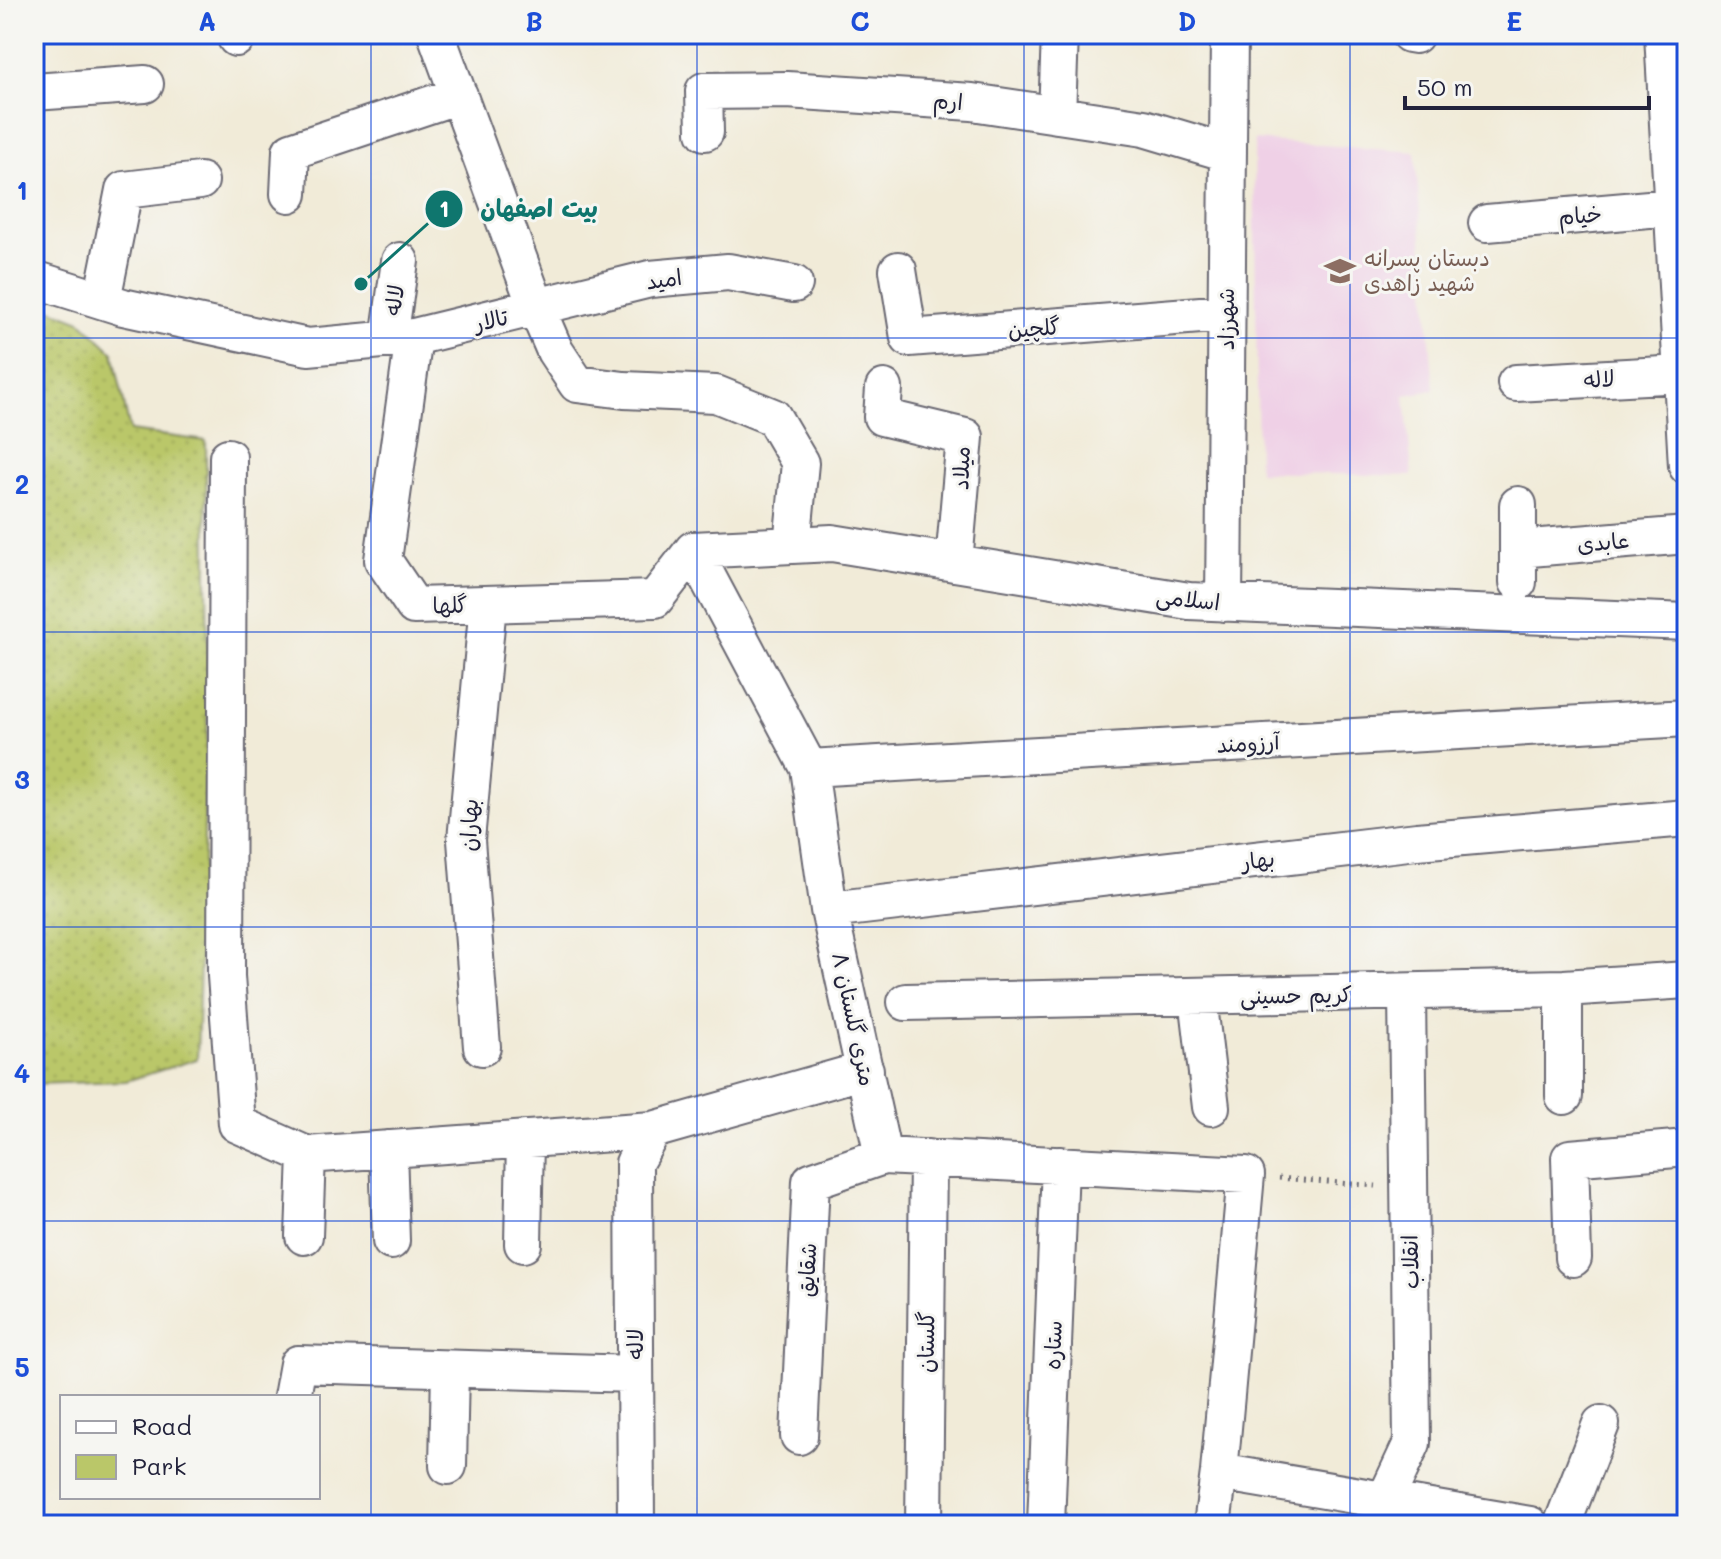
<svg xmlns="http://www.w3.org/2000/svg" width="1721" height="1559" font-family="Mali,'Playpen Sans Arabic',sans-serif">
<defs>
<pattern id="green-dots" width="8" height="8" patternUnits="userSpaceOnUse" patternTransform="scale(2)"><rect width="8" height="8" fill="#bac769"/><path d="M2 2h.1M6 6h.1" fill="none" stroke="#a0ab5c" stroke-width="1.8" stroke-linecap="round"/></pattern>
</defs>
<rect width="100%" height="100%" fill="#f6f6f2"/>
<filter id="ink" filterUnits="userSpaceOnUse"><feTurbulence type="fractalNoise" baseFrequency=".0125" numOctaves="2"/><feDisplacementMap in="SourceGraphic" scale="16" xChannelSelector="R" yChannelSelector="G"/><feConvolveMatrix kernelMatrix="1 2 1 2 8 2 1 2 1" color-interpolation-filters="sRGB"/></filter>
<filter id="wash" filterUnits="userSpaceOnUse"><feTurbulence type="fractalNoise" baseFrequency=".006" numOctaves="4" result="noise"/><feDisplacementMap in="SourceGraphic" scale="32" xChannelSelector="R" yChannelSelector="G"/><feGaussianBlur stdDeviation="1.8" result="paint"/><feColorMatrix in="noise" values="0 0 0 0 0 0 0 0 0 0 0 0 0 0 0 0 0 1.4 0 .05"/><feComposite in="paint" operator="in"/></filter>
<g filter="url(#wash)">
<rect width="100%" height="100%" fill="#f1ebd8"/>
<!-- built -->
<path fill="#efd0e6" d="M1254 140 1415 152 1434 390 1405 395 1412 476 1258 472Z"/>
<!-- green -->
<path fill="url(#green-dots)" stroke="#6e7452" stroke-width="2" d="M34 303 81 321 113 352 130 431 206 441 208 709 197 1059 126 1081 34 1084Z"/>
</g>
<g filter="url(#ink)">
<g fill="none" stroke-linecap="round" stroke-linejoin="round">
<defs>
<path id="minor" d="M236 34V38
M436 34 537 309 555 351 577 384 624 390 716 394 773 417 800 463 792 545
M1409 34 1415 35
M1663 34 1687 466
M34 92 145 84
M1057 115 1060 34
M705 132 704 91 787 90 972 102 1144 128 1228 153
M289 194 291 151 459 95
M1487 223 1672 207
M898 270 909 338 1226 313
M34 279 123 307 308 347 414 337 650 279 728 272 794 284
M102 300 124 190 200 181
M414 337 383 560 414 606 655 599 693 550
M389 339 400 261
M1516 383 1682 374
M884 388 882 417 965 437 954 563
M228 457 226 976 237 1124 307 1155
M1518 505V582
M1518 549 1687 535
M693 550 809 768 829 910 883 1156 1246 1175 1219 1472 1212 1525
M693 550 832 543 1189 601 1687 622
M1224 603 1229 34
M809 768 1687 718
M829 910 1417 841 1687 818
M1564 988V1096
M1198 997 1211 1107
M906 1002 1564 988 1687 980
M482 1047 466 840 488 604
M388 1149 391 1241
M304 1236 307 1155 653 1130
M523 1244 525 1139
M1573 1258 1570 1158 1687 1148
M292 1397 298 1364 635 1374
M799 1436 811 1181 883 1156
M448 1466 450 1369
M1219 1472 1530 1525
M636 1525 634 1163 653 1130 865 1070
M924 1525 928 1158
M1046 1525 1060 1165
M1380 1525 1381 1509 1412 1443 1407 992
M1562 1525 1601 1424"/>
</defs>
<!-- minor casing -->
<use href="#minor" stroke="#6a6872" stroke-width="40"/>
<!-- path -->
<path stroke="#6a6872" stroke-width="5" stroke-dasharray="2 6" stroke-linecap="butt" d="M1279 1178 1376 1186"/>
<!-- minor -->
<use href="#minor" stroke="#fff" stroke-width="36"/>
</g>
</g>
<!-- grid -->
<path fill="none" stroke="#1d4ed8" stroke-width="2" stroke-opacity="0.55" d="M371 34V1525M697 34V1525M1024 34V1525M1350 34V1525M34 338H1687M34 632H1687M34 927H1687M34 1221H1687"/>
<!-- icons -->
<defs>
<symbol id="school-bare" viewBox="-9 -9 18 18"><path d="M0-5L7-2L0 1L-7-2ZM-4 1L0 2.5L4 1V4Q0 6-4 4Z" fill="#8d6e63" stroke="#f6f6f2" stroke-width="2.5" paint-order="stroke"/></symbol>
</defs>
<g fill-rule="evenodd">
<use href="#school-bare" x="1318" y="249" width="44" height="44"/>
</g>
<g text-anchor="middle" stroke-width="6" stroke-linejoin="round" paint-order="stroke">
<!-- street labels -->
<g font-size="22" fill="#22223b" stroke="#f6f6f2">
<text transform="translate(948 101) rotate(4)" y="8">ارم</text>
<text transform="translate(1580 215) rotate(-5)" y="8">خیام</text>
<text transform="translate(664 279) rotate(-8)" y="8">امید</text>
<text transform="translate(394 300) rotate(-82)" y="8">لاله</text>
<text transform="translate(1226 319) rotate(-90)" y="8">شهرزاد</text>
<text transform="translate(491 320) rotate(-13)" y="8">تالار</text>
<text transform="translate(1034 328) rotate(-4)" y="8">گلچین</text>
<text transform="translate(1599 379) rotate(-3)" y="8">لاله</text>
<text transform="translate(961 468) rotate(-88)" y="8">میلاد</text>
<text transform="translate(1603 542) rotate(-5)" y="8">عابدی</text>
<text transform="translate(1188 599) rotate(6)" y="8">اسلامی</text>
<text transform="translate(450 605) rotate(-2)" y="8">گلها</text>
<text transform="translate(1248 743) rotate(-3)" y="8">آرزومند</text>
<text transform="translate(469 825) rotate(-88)" y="8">بهاران</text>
<text transform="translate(1258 860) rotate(-7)" y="8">بهار</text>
<text transform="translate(1296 995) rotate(-1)" y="8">کریم حسینی</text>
<text transform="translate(854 1019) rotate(78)" y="8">۸ متری گلستان</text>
<text transform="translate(1410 1262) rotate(-91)" y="8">انقلاب</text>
<text transform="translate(807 1270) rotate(-87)" y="8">شقایق</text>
<text transform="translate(926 1342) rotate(-89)" y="8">گلستان</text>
<text transform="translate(635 1344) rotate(-90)" y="8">لاله</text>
<text transform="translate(1053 1345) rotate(-88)" y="8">ستاره</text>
</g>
<!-- education labels -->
<g font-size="22" fill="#785e54" stroke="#f6f6f2" text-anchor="start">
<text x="1364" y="266">دبستان پسرانه<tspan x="1364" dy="25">شهید زاهدی</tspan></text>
</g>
</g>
<!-- callouts -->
<path fill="none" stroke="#0f766e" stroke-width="3" d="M361 284L444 209"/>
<g fill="#0f766e" stroke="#f6f6f2" stroke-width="3">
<circle cx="361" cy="284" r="8"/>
<circle cx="444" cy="209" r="20"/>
</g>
<g font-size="24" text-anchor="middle" font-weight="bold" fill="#fff">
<text x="444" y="217">1</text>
</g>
<g font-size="24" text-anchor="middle" font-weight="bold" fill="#0f766e" stroke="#f6f6f2" stroke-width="6" stroke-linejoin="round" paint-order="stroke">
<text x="539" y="217">بيت اصفهان</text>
</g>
<!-- margin -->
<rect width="1721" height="1559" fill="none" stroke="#f6f6f2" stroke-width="88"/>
<!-- legend -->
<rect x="60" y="1395" width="260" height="104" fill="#f6f6f2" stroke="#a1a1a9" stroke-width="2"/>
<rect x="76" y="1421" width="40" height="12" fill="#ffffff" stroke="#a1a1a9" stroke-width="2"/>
<text x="132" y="1435" font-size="24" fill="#22223b">Road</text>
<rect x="76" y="1455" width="40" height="24" fill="#bac769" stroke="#a1a1a9" stroke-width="2"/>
<text x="132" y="1475" font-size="24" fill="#22223b">Park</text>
<!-- scale -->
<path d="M1405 96v12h244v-12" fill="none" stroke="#22223b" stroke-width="4"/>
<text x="1417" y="96" font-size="24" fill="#22223b" stroke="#f6f6f2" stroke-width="6" paint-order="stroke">50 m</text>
<rect x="44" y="44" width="1633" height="1471" fill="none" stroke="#1d4ed8" stroke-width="3"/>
<g font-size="26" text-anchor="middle" font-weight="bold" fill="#1d4ed8">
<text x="207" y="31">A</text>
<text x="534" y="31">B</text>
<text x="860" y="31">C</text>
<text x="1187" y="31">D</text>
<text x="1514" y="31">E</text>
<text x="22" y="200">1</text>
<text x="22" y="494">2</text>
<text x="22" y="789">3</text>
<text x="22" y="1083">4</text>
<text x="22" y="1377">5</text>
</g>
</svg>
